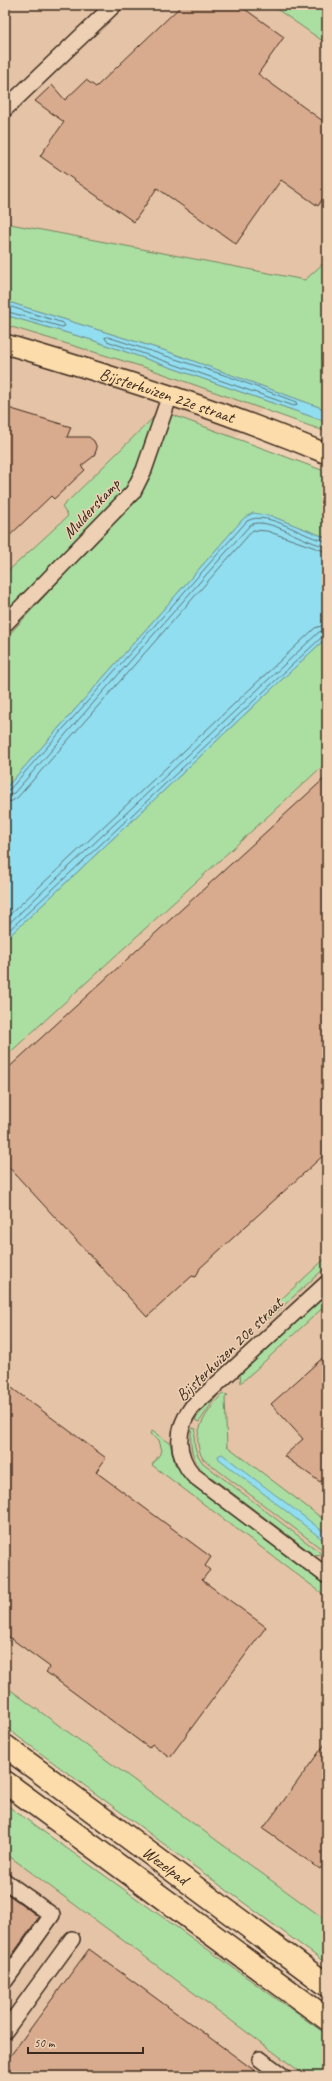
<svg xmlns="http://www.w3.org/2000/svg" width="332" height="2081" font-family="Caveat,sans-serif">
<rect width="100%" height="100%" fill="#eed1b4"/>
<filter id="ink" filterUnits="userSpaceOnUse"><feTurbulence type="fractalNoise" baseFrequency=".025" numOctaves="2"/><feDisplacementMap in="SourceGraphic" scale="8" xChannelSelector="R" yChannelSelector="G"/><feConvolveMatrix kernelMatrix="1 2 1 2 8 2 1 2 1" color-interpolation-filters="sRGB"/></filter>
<g filter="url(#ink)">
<!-- built -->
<path fill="#e5c3a6" d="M5 5H327V395L290 381 5 674Z
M327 762V1944L5 1697V1057Z
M5 1836 319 2076H5Z"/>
<!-- green -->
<path fill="#abdfa2" stroke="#738460" d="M271 5H327V44Z
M5 223 305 280 327 260V410L166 351 5 301Z
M5 315 92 340 327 422V432L150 369 5 325Z
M158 413 136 479 5 617V574L68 516 62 507Z
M170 414 327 472V538L271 516 244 518 5 789V639L131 502Z
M327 637V762L5 1057V940Z
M327 1257V1266L270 1318 262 1317Z
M327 1294V1304L241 1383 240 1374Z
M219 1393 199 1422 195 1420 203 1409Z
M222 1394 228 1395 225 1398 227 1446 327 1522V1553L203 1459C189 1433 206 1414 222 1394Z
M192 1428 196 1429C192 1441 195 1453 203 1463L322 1554 314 1555 202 1470C191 1458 189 1443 192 1428Z
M152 1431 170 1443 175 1464 189 1482 327 1586V1597L152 1465 162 1451 159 1440 150 1434Z
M5 1686 327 1921V1964L5 1727Z
M5 1804 327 2035V2076H306L5 1853Z"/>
<!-- water -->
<path fill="#91def0" stroke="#6f969c" d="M5 301 166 351 327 410V422L92 340 5 315Z
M253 513 271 516 327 538V637L5 940V789L244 518Z
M222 1454 324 1532 327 1537 322 1539 219 1459 218 1456Z"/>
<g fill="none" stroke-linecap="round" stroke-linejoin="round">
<!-- shore -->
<path stroke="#5d7272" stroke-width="1" d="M5 305 63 323 65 326 62 327 5 311
M108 337 230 377 296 402 297 405 294 406 107 341 105 338Z
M5 791 10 789 247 521C269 509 304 539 327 541
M5 796 14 793 250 525C268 515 306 545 327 546
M5 802 12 801 18 797 253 530 267 531 327 552
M5 919 315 628 327 624
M5 927 319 632 327 630
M5 934 323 636 327 635"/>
</g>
<!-- building -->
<path fill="#d9ab8e" stroke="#3b2a1e" d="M182 5H239L284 37 258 74 327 124V192L318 206 281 180 236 244 157 188 134 222 40 156 64 122 35 101 52 85 65 100 86 80 96 87Z
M5 407 71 427 67 437H89L94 441 97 448 94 456 81 466 85 470 54 499 51 496 5 540Z
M327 776V1152L200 1268 196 1277 192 1276 147 1317 5 1163V1071Z
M327 1354V1476L320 1482 284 1456 303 1439 271 1404Z
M5 1383 106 1458 96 1472 211 1557 205 1566 210 1570 202 1580 266 1627 170 1757 152 1744 149 1748 46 1672 50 1667 5 1634Z
M327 1741V1860L320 1869 263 1829Z
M5 1892 39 1917 5 1965Z
M89 1949 262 2076H5V2063Z"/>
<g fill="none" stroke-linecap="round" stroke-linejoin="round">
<defs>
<path id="minor" d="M5 109 114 5
M5 624 133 492 144 470 170 395
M327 1283 192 1407C176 1428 175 1454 193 1475L327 1576
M5 1881 52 1915 5 1981
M5 2031 72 1939
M260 2059 283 2076"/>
<g id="major">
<path id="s1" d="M5 344C114 376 222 410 327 454"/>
</g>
<g id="highway">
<path id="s2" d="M5 1746 327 1985"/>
<path d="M5 1782 327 2019"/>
</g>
</defs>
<!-- minor casing -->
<use href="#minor" stroke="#3b2a1e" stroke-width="18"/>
<!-- major casing -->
<use href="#major" stroke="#3b2a1e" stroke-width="22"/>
<!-- highway casing -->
<use href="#highway" stroke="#3b2a1e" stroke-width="25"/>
<!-- minor -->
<use href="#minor" stroke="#eed1b4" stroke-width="15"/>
<!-- major -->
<use href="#major" stroke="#fddcac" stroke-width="19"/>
<!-- highway -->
<use href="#highway" stroke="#fddcac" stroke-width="22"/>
</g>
</g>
<g text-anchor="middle" stroke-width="3" stroke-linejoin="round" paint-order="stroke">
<!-- street labels -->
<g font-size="17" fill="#3b2a1e" stroke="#eed1b4">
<text dy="6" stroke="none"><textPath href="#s1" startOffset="170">Bijsterhuizen 22e straat</textPath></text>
<text transform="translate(91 508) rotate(-47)" y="6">Mulderskamp</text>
<text transform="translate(229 1349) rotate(-44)" y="6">Bijsterhuizen 20e straat</text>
<text dy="6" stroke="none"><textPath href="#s2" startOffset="200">Wezelpad</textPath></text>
</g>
</g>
<!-- margin -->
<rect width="332" height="2081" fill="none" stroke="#eed1b4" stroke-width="20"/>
<rect x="10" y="10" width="312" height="2061" fill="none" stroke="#3b2a1e" stroke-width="1.5" filter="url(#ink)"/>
<!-- scale -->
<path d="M28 2047v6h115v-6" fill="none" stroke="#3b2a1e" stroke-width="2"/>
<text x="34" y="2047" font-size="12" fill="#3b2a1e" stroke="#eed1b4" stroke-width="3" paint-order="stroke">50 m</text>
</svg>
